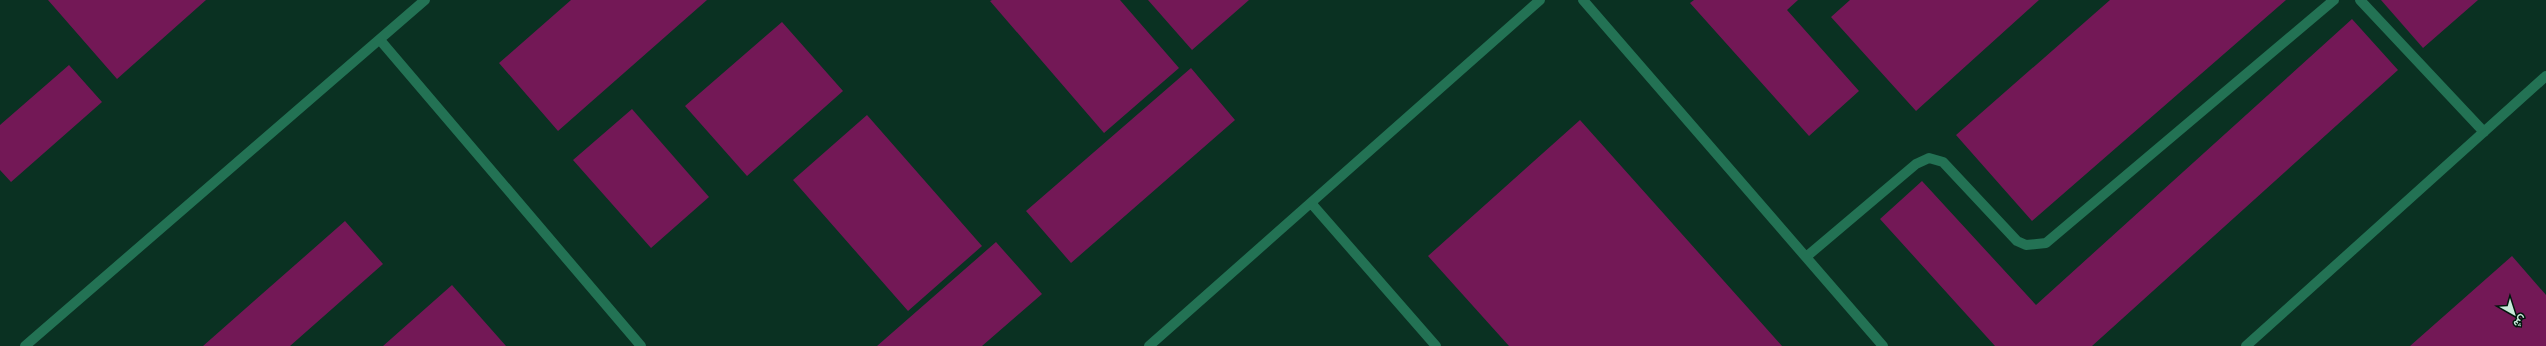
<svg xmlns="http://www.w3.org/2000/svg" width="2546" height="346" font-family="'Golos Text',Vazirmatn,sans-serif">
<rect width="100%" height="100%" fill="#0a3122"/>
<!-- building -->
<path fill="#731856" d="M48 0H206L117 79Z
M571 0H707L558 131 499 63Z
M992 0H1120L1179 68 1104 133 990 1Z
M1148 0H1249L1192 50Z
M1694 0H1798L1787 10 1859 91 1809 136 1690 3Z
M1850 0H2039L1916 111 1831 17Z
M2110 0H2286L2032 221 1956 135Z
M2381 0H2478L2423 48Z
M2352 19 2398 70 2092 346H1995L1880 219 1922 181 2036 305Z
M782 22 843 91 747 176 685 106Z
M69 65 102 102 11 182 0 170V125Z
M1191 68 1235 120 1071 263 1026 211Z
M632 109 709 197 651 248 573 160Z
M867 115 982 246 908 311 793 180Z
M1580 120 1782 346H1509L1428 256Z
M345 221 383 264 290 346H203Z
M996 242 1042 294 982 346H877Z
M2512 256 2546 295V346H2410Z
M452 285 506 346H383Z"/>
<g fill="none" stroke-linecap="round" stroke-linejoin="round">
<!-- minor -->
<path stroke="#237254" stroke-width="10" d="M1583 0 1883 346
M2360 0 2484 132
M380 40 641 346
M1311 203 1436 346
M1806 257 1916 164 1929 158 1943 162 2017 241 2026 245 2046 243 2334 0
M25 346 425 0
M1149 346 1540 0
M2246 346 2546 76"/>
</g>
<!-- north arrow -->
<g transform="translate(2514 314) rotate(141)" stroke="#00170d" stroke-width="3" paint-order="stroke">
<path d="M0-3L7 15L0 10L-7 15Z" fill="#c8ebda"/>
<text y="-6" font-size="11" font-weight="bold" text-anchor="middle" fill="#c8ebda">ش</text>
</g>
</svg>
